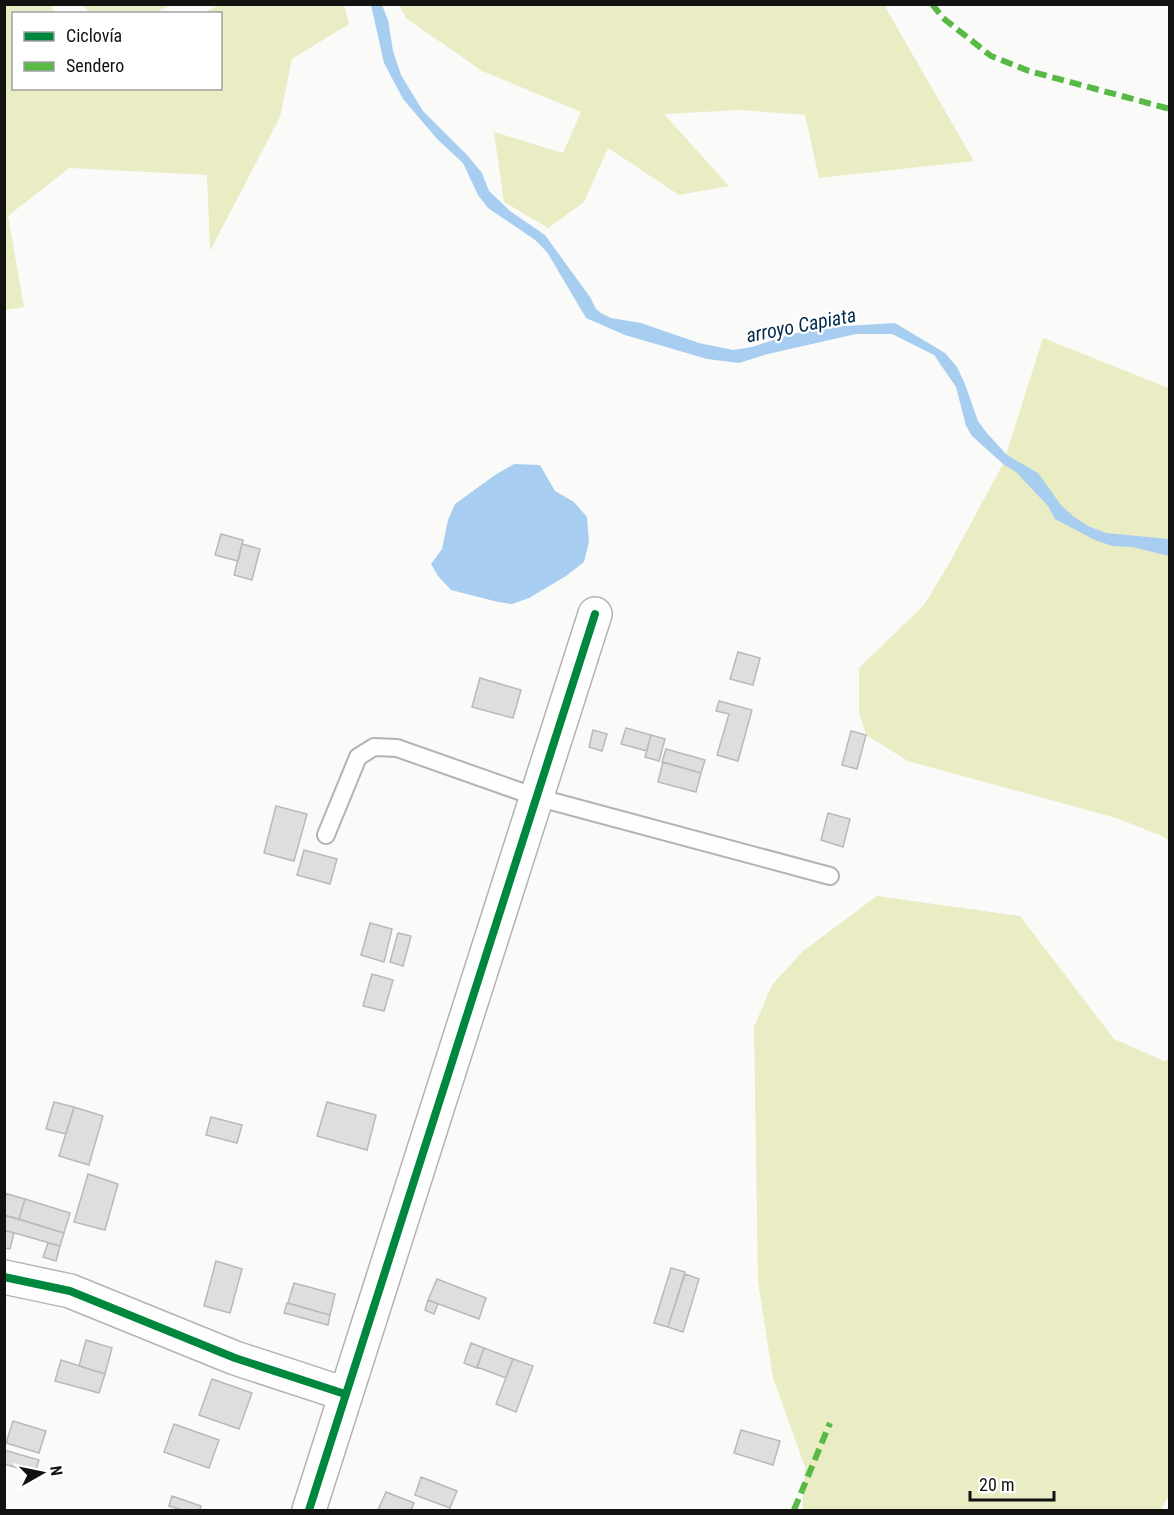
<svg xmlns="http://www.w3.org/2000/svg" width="1174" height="1515" font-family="'Roboto Condensed',sans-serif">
<rect width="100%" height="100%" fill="#fafbf8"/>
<!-- green -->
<path fill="#eaecc4" d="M5 4 51 5 54 13 14 14V88H220V14L204 13 219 5H344L349 24 292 59 280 117 210 251 207 175 69 168 8 216 24 307 5 310Z
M81 5H172L153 13H92Z
M399 5H884L974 161 819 178 805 115 741 110 664 114 729 186 679 195 608 148 584 202 548 228 504 202 494 132 563 153 581 112 482 71 406 18Z
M1043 338 1169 388V841L1162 836 1116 818 908 761 866 735 859 712V668L924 605 950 562 1003 464Z
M877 896 1020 916 1114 1039 1164 1061 1169 1060 1170 1493 1161 1510H802L805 1467 773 1378 758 1282 754 1027 772 985 803 951Z"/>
<!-- water -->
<path fill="#a7cef1" d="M371 5H382L388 20 393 51 401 75 423 111 468 156 482 173 489 191 510 211 545 235 590 297 596 309 601 313 611 318 641 323 699 343 733 350 752 347 791 334 829 327 895 323 945 353 957 367 965 384 978 421 986 432 1007 455 1038 473 1061 505 1073 516 1088 526 1106 533 1169 539V556L1133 547 1112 546 1095 540 1055 519 1048 506 1016 472 1003 464 972 436 966 426 956 387 934 355 892 334H856L768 354 739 363 707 359 625 335 586 318 547 252 535 240 488 208 478 195 463 163 438 140 403 99 384 63Z
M514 464 540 465 555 491 574 502 587 517 589 542 584 562 566 576 529 598 512 604 498 602 451 590 438 576 431 564 442 549 448 520 455 504 495 475Z"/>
<!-- building -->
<path fill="#dedfdd" stroke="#b9bab7" stroke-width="1.5" d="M221 534 243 540 238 561 215 555Z
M242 544 260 549 252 580 234 575Z
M738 652 760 658 753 685 730 679Z
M480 678 521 690 513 718 472 707Z
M719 701 752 710 738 761 717 755 729 714 716 711Z
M626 728 651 735 647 751 621 744Z
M593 730 607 734 602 751 589 747Z
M851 731 866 735 857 769 842 765Z
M651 735 665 739 659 761 645 757Z
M666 749 705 760 701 773 662 762Z
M663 762 701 773 696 792 658 782Z
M276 806 307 814 294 861 264 853Z
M828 813 850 819 843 847 821 840Z
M304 850 337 859 330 884 297 875Z
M370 923 392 929 384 962 361 955Z
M398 933 411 936 403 966 390 962Z
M372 974 393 980 384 1011 363 1006Z
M54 1102 74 1107 66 1134 46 1129Z
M327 1102 376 1115 367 1150 317 1136Z
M74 1107 103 1116 89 1165 59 1156Z
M211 1117 242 1125 237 1143 206 1135Z
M88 1174 118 1184 105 1230 74 1222Z
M4 1193 25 1199 19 1219 4 1215Z
M25 1199 70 1213 64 1233 19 1219Z
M4 1215 64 1233 60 1246 4 1230Z
M4 1230 14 1233 10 1249 4 1248Z
M48 1243 60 1246 56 1261 43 1257Z
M216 1261 242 1269 230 1313 204 1306Z
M671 1268 685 1272 668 1327 654 1323Z
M685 1274 699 1279 683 1332 668 1327Z
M437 1279 486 1298 479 1319 428 1300Z
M294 1283 335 1294 330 1315 288 1303Z
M428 1300 438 1304 434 1314 425 1310Z
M287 1303 330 1315 328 1325 284 1313Z
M86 1340 112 1348 105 1374 79 1366Z
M471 1343 484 1348 477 1368 464 1363Z
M484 1348 513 1359 506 1378 477 1367Z
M513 1359 533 1366 516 1412 496 1404Z
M61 1360 105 1374 99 1393 55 1381Z
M212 1379 252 1393 239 1429 199 1415Z
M13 1421 46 1431 39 1453 6 1443Z
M174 1424 219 1440 209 1468 164 1452Z
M741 1430 780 1441 773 1465 734 1453Z
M4 1450 39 1460 35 1473 4 1464Z
M421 1477 457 1491 450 1508 415 1495Z
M386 1492 414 1503 411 1510H378Z
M172 1496 201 1506 200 1510H182L169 1506Z"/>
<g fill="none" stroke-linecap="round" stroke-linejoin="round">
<defs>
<path id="service" d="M326 835 358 757 374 747 397 748 536 797 830 876"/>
<path id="minor" d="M4 1277 70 1291 235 1358 345 1394
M309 1510 595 614"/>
</defs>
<!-- service casing -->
<use href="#service" stroke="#b3b4b1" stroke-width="20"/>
<!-- minor casing -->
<use href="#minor" stroke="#b3b4b1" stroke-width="36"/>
<!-- service -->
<use href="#service" stroke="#fefefe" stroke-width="16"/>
<!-- minor -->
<use href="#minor" stroke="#fefefe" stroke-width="33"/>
<!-- quiet -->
<path stroke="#58b947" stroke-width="6" stroke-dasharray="12 6" stroke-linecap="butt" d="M932 4 943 18 991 56 1029 71 1170 109
M794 1510 830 1423"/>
<defs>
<path id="cycleway" d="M4 1277 70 1291 235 1358 345 1394
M309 1510 595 614"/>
</defs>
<!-- cycleway casing -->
<use href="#cycleway" stroke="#fff" stroke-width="11"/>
<!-- cycleway -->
<use href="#cycleway" stroke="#00873e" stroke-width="8"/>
</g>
<g text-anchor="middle" stroke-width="4.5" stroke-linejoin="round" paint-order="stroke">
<!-- water labels -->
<g font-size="20" font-style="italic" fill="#022b4c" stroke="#fff">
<text transform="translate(801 325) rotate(-11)" y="7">arroyo Capiata</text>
</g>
</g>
<!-- border -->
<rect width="1174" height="1515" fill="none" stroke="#121211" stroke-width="12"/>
<!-- legend -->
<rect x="12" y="12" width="210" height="78" fill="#ffffff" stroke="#a0a0a0" stroke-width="1.5"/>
<rect x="24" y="32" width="30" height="9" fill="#00873e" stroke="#a0a0a0" stroke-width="1.5"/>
<text x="66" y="42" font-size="18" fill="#121211">Ciclovía</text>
<rect x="24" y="62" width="30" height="9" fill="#58b947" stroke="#a0a0a0" stroke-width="1.5"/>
<text x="66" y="72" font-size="18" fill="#121211">Sendero</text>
<!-- north arrow -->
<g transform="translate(42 1473) rotate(81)" stroke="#ffffff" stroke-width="4.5" paint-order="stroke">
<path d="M0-4.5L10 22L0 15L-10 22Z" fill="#121211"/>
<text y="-9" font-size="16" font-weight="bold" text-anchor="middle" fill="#121211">N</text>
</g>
<!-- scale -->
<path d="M970 1491v9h84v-9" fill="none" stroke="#121211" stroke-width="3"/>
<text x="979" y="1491" font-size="18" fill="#121211" stroke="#ffffff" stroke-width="4.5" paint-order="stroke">20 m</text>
</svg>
